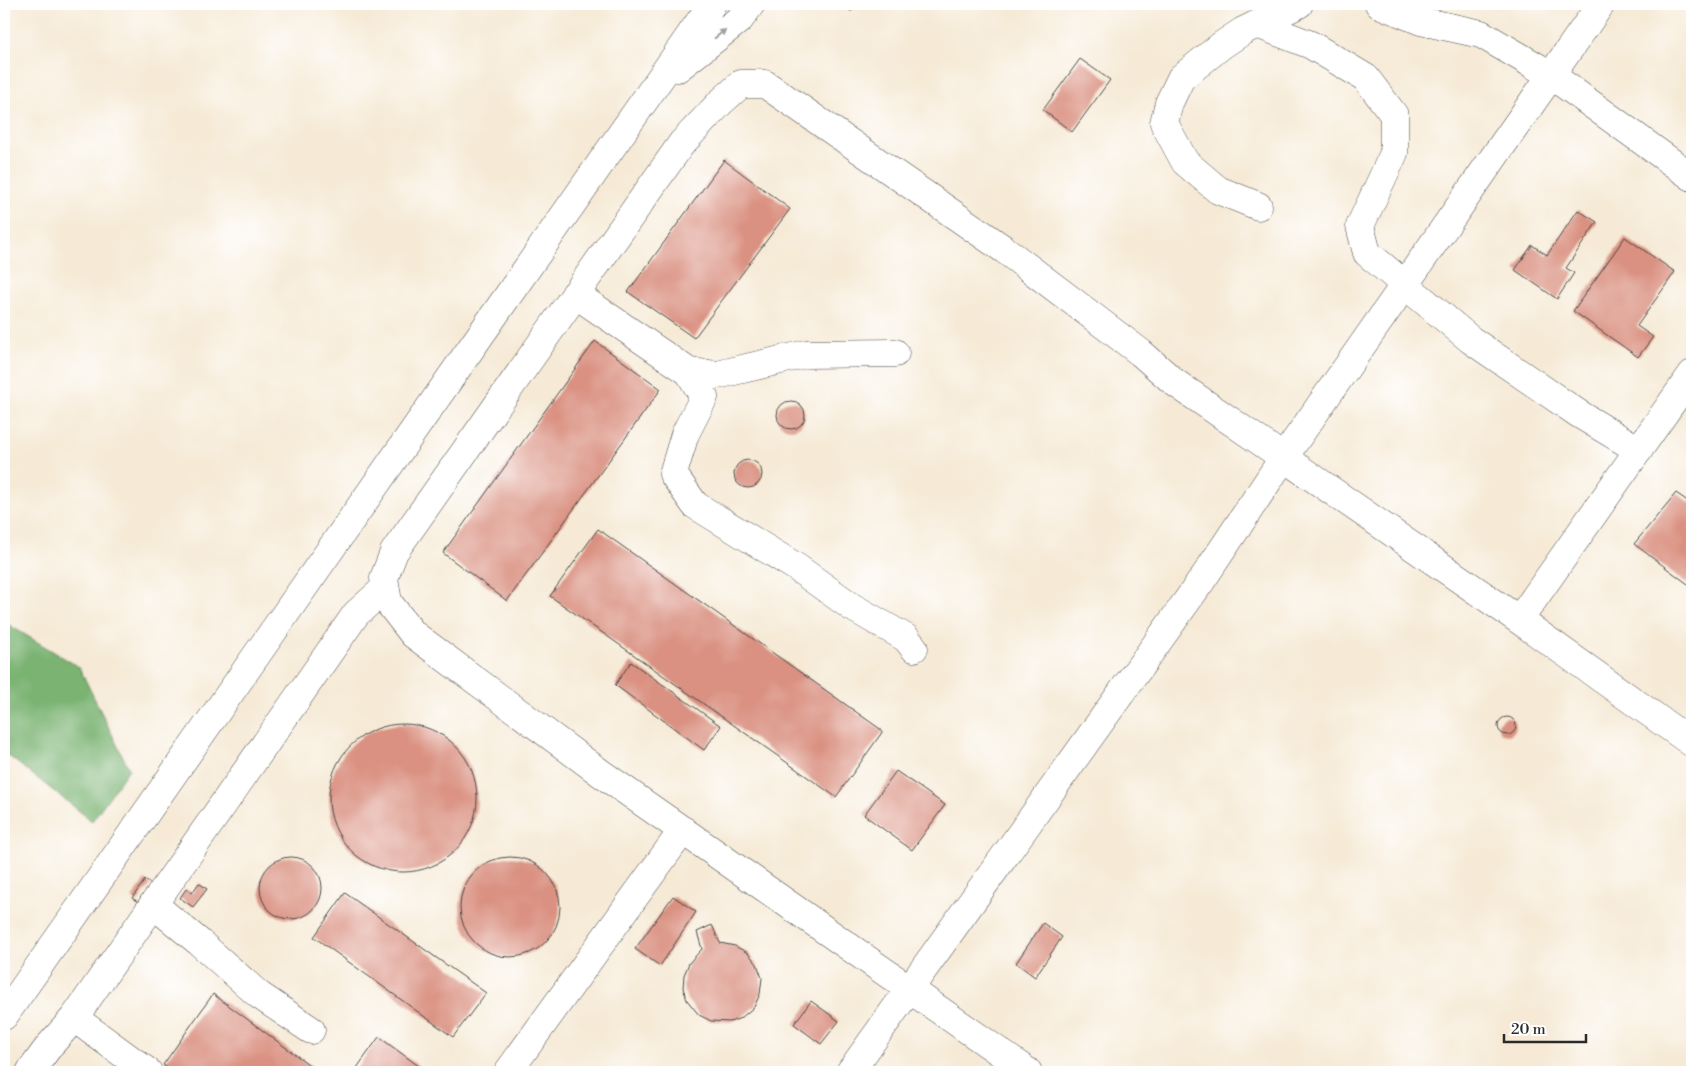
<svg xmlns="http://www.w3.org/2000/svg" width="1696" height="1076" font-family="'Libre Bodoni',serif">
<rect width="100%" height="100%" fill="#fff"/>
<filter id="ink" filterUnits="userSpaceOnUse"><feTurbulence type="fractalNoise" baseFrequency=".02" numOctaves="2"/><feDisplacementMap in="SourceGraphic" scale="10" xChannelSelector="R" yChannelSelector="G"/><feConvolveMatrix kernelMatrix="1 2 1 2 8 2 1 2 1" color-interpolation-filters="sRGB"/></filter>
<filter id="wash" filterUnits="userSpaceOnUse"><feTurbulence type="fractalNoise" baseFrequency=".0096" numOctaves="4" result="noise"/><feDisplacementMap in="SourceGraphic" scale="20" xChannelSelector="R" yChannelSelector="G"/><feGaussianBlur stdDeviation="1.12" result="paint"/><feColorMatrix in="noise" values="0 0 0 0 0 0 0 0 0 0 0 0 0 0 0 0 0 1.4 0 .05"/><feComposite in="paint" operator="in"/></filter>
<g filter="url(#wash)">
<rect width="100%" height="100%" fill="#f6ead6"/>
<!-- forest -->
<path fill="#7ab372" stroke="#526f4e" d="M4 622 79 667 129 769 92 821 10 757 4 754Z"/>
<g id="blocks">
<!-- building -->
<path fill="#da9181" d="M841 4H856L851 11Z
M1080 59 1110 80 1072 132 1043 110Z
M724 160 790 209 694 338 628 292Z
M1578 210 1597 222 1566 268 1574 273 1557 299 1515 270 1532 245 1547 255Z
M1625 237 1675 272 1637 326 1653 337 1638 357 1573 311Z
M595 341 661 389 507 601 443 553Z
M777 415a14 14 0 1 1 28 0a14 14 0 1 1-28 0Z
M734 474a14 14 0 1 1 28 0a14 14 0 1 1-28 0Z
M1676 493 1692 504V587L1634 544Z
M598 529 883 731 836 797 550 596Z
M631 662 721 726 704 750 615 685Z
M1498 726a9 9 0 1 1 18 0a9 9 0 1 1-18 0Z
M329 798a74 74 0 1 1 148 0a74 74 0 1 1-148 0Z
M896 771 945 805 912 850 864 815Z
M460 907a50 50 0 1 1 100 0a50 50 0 1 1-100 0Z
M260 888a31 31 0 1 1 62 0a31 31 0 1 1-62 0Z
M145 880 151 884 138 902 132 898Z
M199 883 207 889 193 907 180 898 186 889 192 893Z
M345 893 486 993 453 1037 314 937Z
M673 896 696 912 660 966 635 949Z
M1043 923 1062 937 1035 977 1016 963Z
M712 925 720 943 735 946 748 953 757 964 762 978 760 994 754 1007 741 1018 730 1022 711 1021 699 1015 687 1000 683 988 684 975 689 963 702 949 697 932Z
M213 994 315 1069 313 1072H173L163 1065Z
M811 1001 839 1021 821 1044 794 1024Z
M379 1037 427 1072H354Z"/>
</g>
</g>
<g filter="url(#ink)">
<use href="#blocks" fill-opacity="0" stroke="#494845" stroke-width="1"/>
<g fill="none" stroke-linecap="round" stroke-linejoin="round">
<defs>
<path id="minor" d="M1379 4 1421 21 1481 34 1551 75 1692 177
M1257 24 1311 45 1366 78 1394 115V153L1360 226 1367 253 1471 340 1579 414 1639 450
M678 68 740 19 751 4
M1258 206 1218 190 1185 162 1164 123 1169 103 1181 78 1222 45 1243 31 1299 4
M575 294 689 372 704 397 685 434 673 474 695 505 796 567 852 607 906 638 914 648
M689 372 717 375 806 354 895 353
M1519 620 1692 374
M153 904 199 942 259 995 311 1030
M4 1016 712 4
M30 1072 50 1045 74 1018
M148 1072 74 1018 356 614 385 588
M508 1072 683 830
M850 1072 1202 580 1284 457 1601 4
M1028 1072 602 774 413 634 388 602 384 578 394 552 682 143 721 102 741 84H765L1005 250 1141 353 1174 382 1519 620 1692 743"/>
</defs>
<!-- minor casing -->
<use href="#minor" stroke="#494845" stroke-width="29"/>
<!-- minor -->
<use href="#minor" stroke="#fff" stroke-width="28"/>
</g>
<!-- one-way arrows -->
<defs><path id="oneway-solid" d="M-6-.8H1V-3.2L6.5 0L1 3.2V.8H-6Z" transform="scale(1.25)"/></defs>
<use fill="#a0a0a0" href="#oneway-solid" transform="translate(720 34) rotate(-38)"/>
</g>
<!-- margin -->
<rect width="1696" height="1076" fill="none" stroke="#fff" stroke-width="20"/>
<!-- scale -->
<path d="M1504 1034v8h82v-8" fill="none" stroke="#2b2b2b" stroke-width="2.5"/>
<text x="1511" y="1034" font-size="15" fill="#2b2b2b" stroke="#ffffff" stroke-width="4" paint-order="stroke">20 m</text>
</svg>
